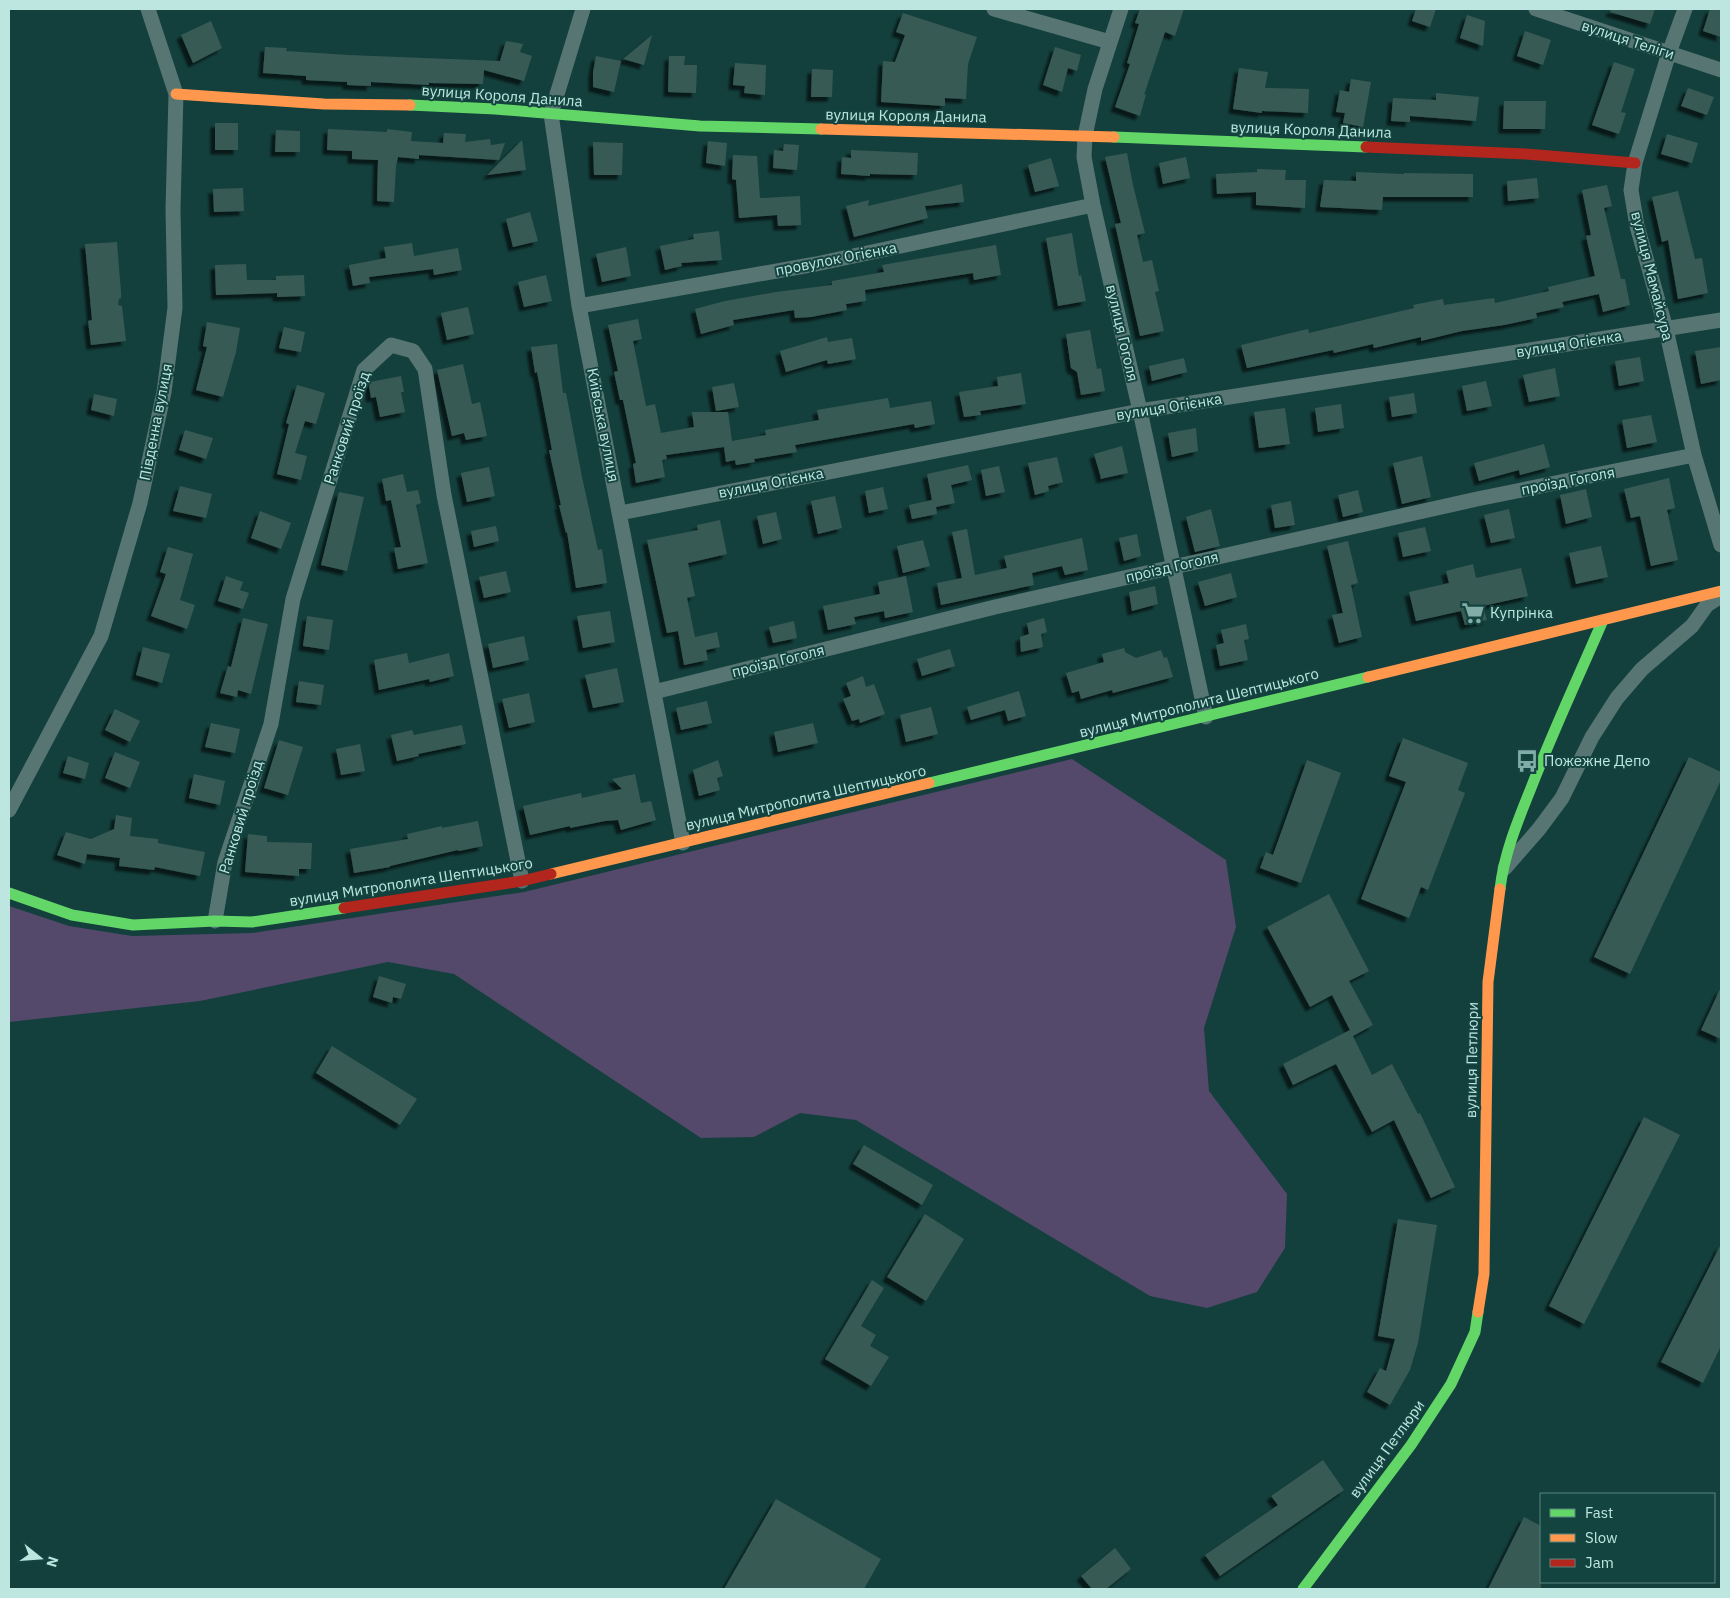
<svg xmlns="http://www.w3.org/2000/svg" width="1730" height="1598" font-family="'IBM Plex Sans',sans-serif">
<defs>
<filter id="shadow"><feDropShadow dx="-4.5" dy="4.5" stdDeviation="1" flood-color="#0009"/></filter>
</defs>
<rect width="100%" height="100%" fill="#133f3c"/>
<!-- green -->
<path fill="#54486b" d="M1072 759 1226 860 1236 927 1204 1028 1209 1091 1287 1194 1285 1248 1257 1292 1207 1308 1150 1296 856 1120 800 1113 754 1137 701 1138 454 974 388 962 200 1001 9 1022V906L69 926 132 936 252 933 524 892Z"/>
<!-- building -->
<path fill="#385a54" filter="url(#shadow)" d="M1140 9H1184L1175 36 1165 32 1144 95 1146 94 1140 116 1115 107 1130 64 1127 63 1139 24 1135 23Z
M1416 9H1436L1430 27 1412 21Z
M1611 9H1655L1650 24 1610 12Z
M1710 9H1721V37L1703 31Z
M903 13 977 37 968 64 966 99 945 98V106L881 102 883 61 895 62 905 35 896 32Z
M1467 15 1485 21 1483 46 1460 38Z
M211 21 222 48 193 63 181 35Z
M1525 31 1551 40 1543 65 1517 56Z
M652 35 644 65 623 59Z
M506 41 523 44 520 52 532 56 524 81 484 70 483 84 429 83V85L371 82V86L347 85V82L306 80V76L263 73 265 47 287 48 286 51 349 55 500 61Z
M1055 47 1081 55 1077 71 1068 68 1062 92 1043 85Z
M596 56 621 61 614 92 593 87V72Z
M669 56H685L684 65H697L696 93 668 92Z
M1614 62 1635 69 1621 112 1626 113 1619 134 1592 125Z
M735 63 766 65 765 95 744 93 745 86 733 85Z
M1239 68 1268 72 1265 88 1309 89 1308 113 1262 111V113L1233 109Z
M812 69 833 70 832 97H811Z
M1351 79 1371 82 1363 127 1343 123 1345 113 1336 112 1340 90 1349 92Z
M1688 88 1714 97 1707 115 1681 106Z
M1436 93 1479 97 1476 121 1410 116V122L1391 121 1393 98 1436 100Z
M1504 101H1546L1545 129H1503Z
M215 123H238V150H215Z
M328 129 387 132V129L412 132 411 141 443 143 444 133 466 134 465 142 490 139 491 145 505 143 499 160 419 155V159L398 157 396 166 394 202 377 201 378 160 352 159V151L327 150Z
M276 130 300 131V152H275Z
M1667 134 1698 143 1692 163 1661 154Z
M522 140 526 170 487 175Z
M708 141 727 143 725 166 706 163Z
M593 142 623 143 622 175H594Z
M784 144 799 145 797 170 773 168 774 150 783 151Z
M851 150 918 153 917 175 870 174V176L841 174 842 157 851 158Z
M1127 153 1133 185 1145 233 1137 235 1143 262 1152 260 1159 291 1155 292 1164 331 1140 336 1115 224 1121 223 1105 157Z
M733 155 757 156 760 198 800 196 801 225 778 226 777 215 739 218 736 180 732 179Z
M1186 157 1190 178 1163 184 1159 163Z
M1051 158 1059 186 1035 192 1028 165Z
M1257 169 1286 170 1285 180H1306L1305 208 1256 205V192L1217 194 1216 174 1257 172Z
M1356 172 1404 174V173L1473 174V197H1383L1382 210 1320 207 1324 180 1356 181Z
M1537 178 1539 198 1508 201 1507 181Z
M962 184 964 202 925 206 928 218 854 237 846 206 869 200 868 206Z
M1607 185 1612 206 1604 208 1621 279H1625L1630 305 1603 312 1599 294 1562 302 1564 307 1536 313 1537 318 1504 325 1462 331 1421 341V337L1374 348 1373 344 1334 353 1333 350 1247 368 1241 345 1308 329 1309 333 1414 308 1413 305 1443 299 1444 305 1494 298 1495 303 1549 291 1548 287 1595 276 1586 236 1591 235 1582 190Z
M243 188 244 211 214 212 213 189Z
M1678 191 1695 259 1702 258 1708 293 1678 299 1668 240 1662 242 1652 197Z
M530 212 538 241 513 247 506 219Z
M719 231 722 260 681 263 682 266 665 270 660 246 694 239 693 234Z
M1072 233 1079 276 1081 275 1086 301 1058 306 1046 238Z
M117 242 121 292V298L119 299 118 305 122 306 126 341 91 345 88 321 92 320 85 244Z
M412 243 414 256 458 248 462 270 434 275 433 269 369 277 370 283 353 286 349 265 386 258 384 247Z
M996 245 1001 275 974 280 973 273 865 290 866 301 846 304 847 310 811 317 795 318 794 310 733 320 734 325 701 334 695 309 725 301 776 292 832 285V281L884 272 882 265Z
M626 247 631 276 602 282 596 254Z
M246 264 247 280H276V276L304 275 305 296 277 297V293L216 295 215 265Z
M546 275 552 301 524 307 518 282Z
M468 307 474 334 447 340 441 313Z
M638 319 642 339 633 341 646 406 655 404 661 433 694 427 692 412H728L732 441 766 435 765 430 819 420 817 410 888 398 890 408 931 401 935 424 915 428 914 424 795 445 797 452 754 459 755 462 736 465 735 460 726 462 724 447 666 455 667 459 662 460 665 477 636 483 633 464 636 463 623 400H620L614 372 618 371 608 325Z
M207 322 240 328 236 352 223 397 196 390 207 347 203 346Z
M284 327 305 332 301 352 279 348Z
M1090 330 1097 369 1101 368 1105 391 1081 395 1077 372 1071 368 1066 334Z
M827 337 828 342 852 338 856 359 828 364 827 360 786 372 780 351Z
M557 344 563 393H566L582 477 598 550 602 549 607 583 576 588 567 532 566 533 559 505H561L549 450H552L537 372 535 373 531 347Z
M1721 347V380L1701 384 1695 351Z
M1640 357 1644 381 1619 386 1615 361Z
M1184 358 1187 372 1152 381 1149 366Z
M463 364 472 404 480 402 487 436 466 440 464 433 452 436 437 370Z
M1555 368 1560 396 1529 402 1523 375Z
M1021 373 1026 404 980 411 981 415 964 417 959 392 998 386 997 377Z
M401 376 404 392H401L405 412 380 417 376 397 371 398 369 386 370 382Z
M1486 381 1492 406 1467 411 1462 386Z
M734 383 739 407 716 411 712 387Z
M297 385 325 393 316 424 305 421 295 453 307 456 301 480 277 474 289 424 286 423Z
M1414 393 1417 413 1392 417 1389 397Z
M94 394 117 399 114 416 91 410Z
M1341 404 1344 428 1318 432 1315 408Z
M1285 408 1290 444 1259 448 1254 412Z
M1651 415 1657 442 1627 448 1622 420Z
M1196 428 1198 451 1172 457 1168 433Z
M185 430 213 438 206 459 179 450Z
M1544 444 1550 467 1520 475 1519 470 1479 481 1474 463Z
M1122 446 1128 473 1100 479 1101 478 1094 454Z
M1422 456 1431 497 1402 504 1393 463Z
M1057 457 1063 482 1048 486 1049 491 1035 495 1028 463Z
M968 465 972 480 951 485 955 503 936 507 937 514 912 519 909 505 932 500 927 474Z
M999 466 1005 492 986 496 981 470Z
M489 467 495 496 467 502 461 473Z
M403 474 407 492 418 490 421 503 416 505 428 563 398 569 394 548 401 547 391 500 386 501 382 479Z
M1669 478 1675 508 1667 510 1678 560 1651 566 1640 516 1631 518 1624 489Z
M180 486 212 494 206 518 173 511Z
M883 487 888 509 869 513 865 491Z
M1586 489 1592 517 1566 524 1560 495Z
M1358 490 1363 512 1343 517 1338 495Z
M339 492 364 497 347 571 321 565Z
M835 496 842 528 818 534 811 501Z
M1291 501 1295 525 1275 528 1271 505Z
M1211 509 1220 546 1195 552 1186 517Z
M1509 509 1515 538 1491 543 1484 515Z
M260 511 291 523 281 549 251 538Z
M776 512 782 539 763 544 757 516Z
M720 520 727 554 688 563 695 596 687 598 695 637 717 632 720 647 706 650 708 660 684 665 678 631 667 633 647 540 698 530 697 525Z
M496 526 499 541 474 547 471 531Z
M1425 527 1431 551 1403 557 1398 533Z
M967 529 975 575 1007 568 1004 556 1082 538 1088 570 1065 575 1062 566 1032 573 1034 585 941 605 937 583 962 578 952 532Z
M1137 534 1141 556 1124 561 1119 538Z
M923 540 930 566 903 573 897 546Z
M1348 541 1358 583 1351 585 1362 637 1339 643 1332 615 1343 613 1327 546Z
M1601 546 1608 577 1576 584 1569 553Z
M168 547 193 554 180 600 195 605 187 629 151 616 166 574 160 572Z
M1473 564 1476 578 1521 568 1528 596 1483 606 1487 620 1465 625 1461 611 1416 621 1409 592 1449 583 1446 571Z
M506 571 511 592 484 598 479 577Z
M1231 573 1237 597 1205 606 1198 582Z
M226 576 243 582 240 590 249 593 243 609 218 601Z
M906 576 913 612 885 618 884 611 854 617 856 624 828 630 823 606 880 594 878 582Z
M1155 586 1158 604 1132 611 1129 592Z
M610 611 615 642 583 648 577 616Z
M307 616 333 620 329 650 303 646Z
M243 618 268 624 251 694 238 690 237 697 220 693 228 666 231 667Z
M1044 618 1047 632 1041 634 1043 647 1021 652 1020 637 1029 634 1027 623Z
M794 621 797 638 773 643 769 627Z
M1246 624 1249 639 1244 640 1248 660 1220 666 1216 645 1224 643 1221 630Z
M524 636 529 660 493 668 488 644Z
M143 647 170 654 162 683 136 675Z
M1124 648 1125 652 1136 658 1161 650 1164 658 1167 657 1173 677 1113 693 1112 690 1081 699 1079 691 1072 693 1066 673 1104 662 1102 654Z
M950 649 955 666 922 676 917 659Z
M407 653 409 663 449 653 454 676 430 682 429 679 379 690 374 660Z
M617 668 624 702 593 708 585 675Z
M863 676 866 687 874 684 885 714 860 723 859 719 852 721 843 699 851 696 846 683Z
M299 681 324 685 321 705 296 702Z
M1019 691 1026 716 1008 721 1005 710 971 720 967 707Z
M529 693 535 722 509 728 502 699Z
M707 701 712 723 681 730 676 708Z
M931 707 938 734 906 742 900 715Z
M115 709 140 721 130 742 105 730Z
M211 723 240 729 235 753 205 747Z
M813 723 818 743 778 752 774 732Z
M462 725 466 744 418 754 419 756 397 761 391 735 412 730 414 735Z
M1403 738 1468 763 1458 790 1465 793 1428 890 1421 887 1409 918 1361 899 1406 782 1389 776Z
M279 740 303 747 288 795 264 788Z
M360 744 365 771 341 775 336 749Z
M115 752 140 762 130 788 105 778Z
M68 756 89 763 85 779 63 773Z
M1689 757 1721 772V780L1630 974 1594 957Z
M718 760 723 776 717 778 720 790 699 796 693 770Z
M1307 760 1341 773 1301 883 1260 868 1266 852 1273 855Z
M194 774 225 781 220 805 189 798Z
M635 774 641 803 651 801 656 820 621 830 618 820 605 821 570 828V826L530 835 523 806 581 793 582 798 622 789 612 779Z
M116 815 132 818 130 836 158 839V843L205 852 200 876 155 867 154 870 119 866 120 858 87 854 85 864 57 855 66 832 91 839 114 829Z
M478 821 483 846 459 851 458 850 390 866V867L354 873 350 849 408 839 407 834 442 826V828Z
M248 834 267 836V842L312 843 311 869H299V876L245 872Z
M1329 894 1369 971 1349 981 1373 1025 1353 1036 1332 995 1310 1007 1267 927Z
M379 976 406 984 401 999 393 997 392 1003 373 997Z
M1721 987V1039L1701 1030Z
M1350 1030 1372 1075 1392 1064 1418 1114 1420 1113 1455 1187 1431 1198 1394 1120 1372 1132 1336 1064 1293 1085 1283 1064Z
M332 1046 417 1099 400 1125 316 1073Z
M1644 1117 1680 1135 1584 1324 1549 1306Z
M864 1145 933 1185 922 1205 853 1164Z
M925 1214 964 1239 926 1301 887 1277Z
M1398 1219 1437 1225 1418 1343 1410 1370 1390 1405 1367 1392 1380 1368 1386 1371 1395 1339 1378 1336Z
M1721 1244V1346L1703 1383 1661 1362Z
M872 1280 884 1288 861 1326 876 1335 870 1346 889 1357 871 1386 825 1359Z
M1323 1460 1344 1490 1220 1576 1205 1555 1278 1505 1271 1496Z
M776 1499 881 1559 864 1589H724Z
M1524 1517 1541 1526V1589H1488Z
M1115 1548 1131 1569 1106 1589H1092L1081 1576Z"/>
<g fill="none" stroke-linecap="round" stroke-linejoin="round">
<!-- street -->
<path stroke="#577572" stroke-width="15" d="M583 9 551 114 579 306 683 843
M994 9 1110 42
M1121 9 1095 89 1085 136 1084 157 1093 205 1140 411 1206 717
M1536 9 1721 70
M1685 9 1669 53 1635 163 1631 190 1637 226 1666 329 1694 455 1721 545
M579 306 816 264 1093 205
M620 513 1140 411 1721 320
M654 692 995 607 1477 499 1694 455
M9 810 101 636 140 503 164 392 175 308 173 209 176 94 148 9
M1505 868 1539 829 1562 798 1592 737 1617 698 1642 669 1692 626 1707 605 1721 596
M215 921 225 862 271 724 293 599 364 370 391 345 413 351 425 369 444 495 522 881"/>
<!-- fast -->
<path stroke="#63d668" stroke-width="11" d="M410 105 495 109 700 126 821 129
M1114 137 1366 147
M929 783 1368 677
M1500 889C1504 854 1518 820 1531 788 1553 731 1579 676 1603 620
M9 893 72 915 133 925 215 921 252 922 344 908
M1303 1589 1411 1445 1451 1384 1475 1332 1478 1312"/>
<!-- slow -->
<path stroke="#ff974d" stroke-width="11" d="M176 94 324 104 410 105
M821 129 1114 137
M1368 677 1721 591
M551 874 929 783
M1478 1312 1484 1274 1488 982 1500 889"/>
<!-- jam -->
<path stroke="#b3261e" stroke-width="11" d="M1366 147 1526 154 1635 163
M344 908 522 881 551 874"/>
</g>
<!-- icons -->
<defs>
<symbol id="supermarket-bare" viewBox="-9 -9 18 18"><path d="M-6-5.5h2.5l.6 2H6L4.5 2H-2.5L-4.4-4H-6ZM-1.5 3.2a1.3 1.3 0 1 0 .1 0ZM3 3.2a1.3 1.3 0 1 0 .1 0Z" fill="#82aca7" stroke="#144440" stroke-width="2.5" paint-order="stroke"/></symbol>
<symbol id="bus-bare" viewBox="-9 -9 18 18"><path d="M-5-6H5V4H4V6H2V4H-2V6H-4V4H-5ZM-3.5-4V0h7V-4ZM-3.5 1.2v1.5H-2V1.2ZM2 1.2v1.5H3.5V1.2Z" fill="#82aca7" stroke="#144440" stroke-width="2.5" paint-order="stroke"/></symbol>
</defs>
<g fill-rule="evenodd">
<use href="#supermarket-bare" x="1457" y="597" width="32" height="32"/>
<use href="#bus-bare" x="1511" y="745" width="32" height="32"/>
</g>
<g text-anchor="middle" stroke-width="4" stroke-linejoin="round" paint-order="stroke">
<!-- street labels -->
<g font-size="15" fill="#bee6e1" stroke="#144440">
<text transform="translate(1628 40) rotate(18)" y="5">вулиця Теліги</text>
<text transform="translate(502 96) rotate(4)" y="5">вулиця Короля Данила</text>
<text transform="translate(906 116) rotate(1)" y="5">вулиця Короля Данила</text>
<text transform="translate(1311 130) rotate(2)" y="5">вулиця Короля Данила</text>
<text transform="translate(836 259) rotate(-11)" y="5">провулок Огієнка</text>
<text transform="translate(1652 276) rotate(76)" y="5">вулиця Мамайсура</text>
<text transform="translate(1122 333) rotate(77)" y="5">вулиця Гоголя</text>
<text transform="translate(1569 344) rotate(-9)" y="5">вулиця Огієнка</text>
<text transform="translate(1169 407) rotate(-9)" y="5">вулиця Огієнка</text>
<text transform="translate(156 422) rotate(-79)" y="5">Південна вулиця</text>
<text transform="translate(603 425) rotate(79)" y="5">Київська вулиця</text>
<text transform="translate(347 428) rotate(-72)" y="5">Ранковий проїзд</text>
<text transform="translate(1568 481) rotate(-11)" y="5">проїзд Гоголя</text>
<text transform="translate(771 483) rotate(-11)" y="5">вулиця Огієнка</text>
<text transform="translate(1172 567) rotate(-13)" y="5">проїзд Гоголя</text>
<text transform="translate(778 661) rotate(-14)" y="5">проїзд Гоголя</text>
<text transform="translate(1199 703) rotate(-14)" y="5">вулиця Митрополита Шептицького</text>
<text transform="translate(806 798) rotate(-13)" y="5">вулиця Митрополита Шептицького</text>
<text transform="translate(241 817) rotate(-73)" y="5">Ранковий проїзд</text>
<text transform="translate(411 882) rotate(-9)" y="5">вулиця Митрополита Шептицького</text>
<text transform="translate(1472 1060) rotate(-89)" y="5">вулиця Петлюри</text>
<text transform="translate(1387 1449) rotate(-54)" y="5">вулиця Петлюри</text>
</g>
<!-- poi labels -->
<g font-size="15" fill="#bee6e1" stroke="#144440" text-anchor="start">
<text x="1490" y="618">Купрінка</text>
<text x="1544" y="766">Пожежне Депо</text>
</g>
</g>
<!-- border -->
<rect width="1730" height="1598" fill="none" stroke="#bee6e1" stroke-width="20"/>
<!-- legend -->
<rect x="1540" y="1493" width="175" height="90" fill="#144440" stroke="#588580"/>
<rect x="1550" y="1509" width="25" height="8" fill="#63d668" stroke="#588580"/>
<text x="1585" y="1518" font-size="15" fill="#bee6e1">Fast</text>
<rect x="1550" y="1534" width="25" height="8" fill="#ff974d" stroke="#588580"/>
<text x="1585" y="1543" font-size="15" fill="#bee6e1">Slow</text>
<rect x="1550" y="1559" width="25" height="8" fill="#b3261e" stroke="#588580"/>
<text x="1585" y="1568" font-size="15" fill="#bee6e1">Jam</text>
<!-- north arrow -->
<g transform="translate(40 1558) rotate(107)" stroke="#144440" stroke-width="4" paint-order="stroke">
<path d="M0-4L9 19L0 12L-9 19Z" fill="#bee6e1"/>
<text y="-8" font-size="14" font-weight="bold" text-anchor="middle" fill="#bee6e1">N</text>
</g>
</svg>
